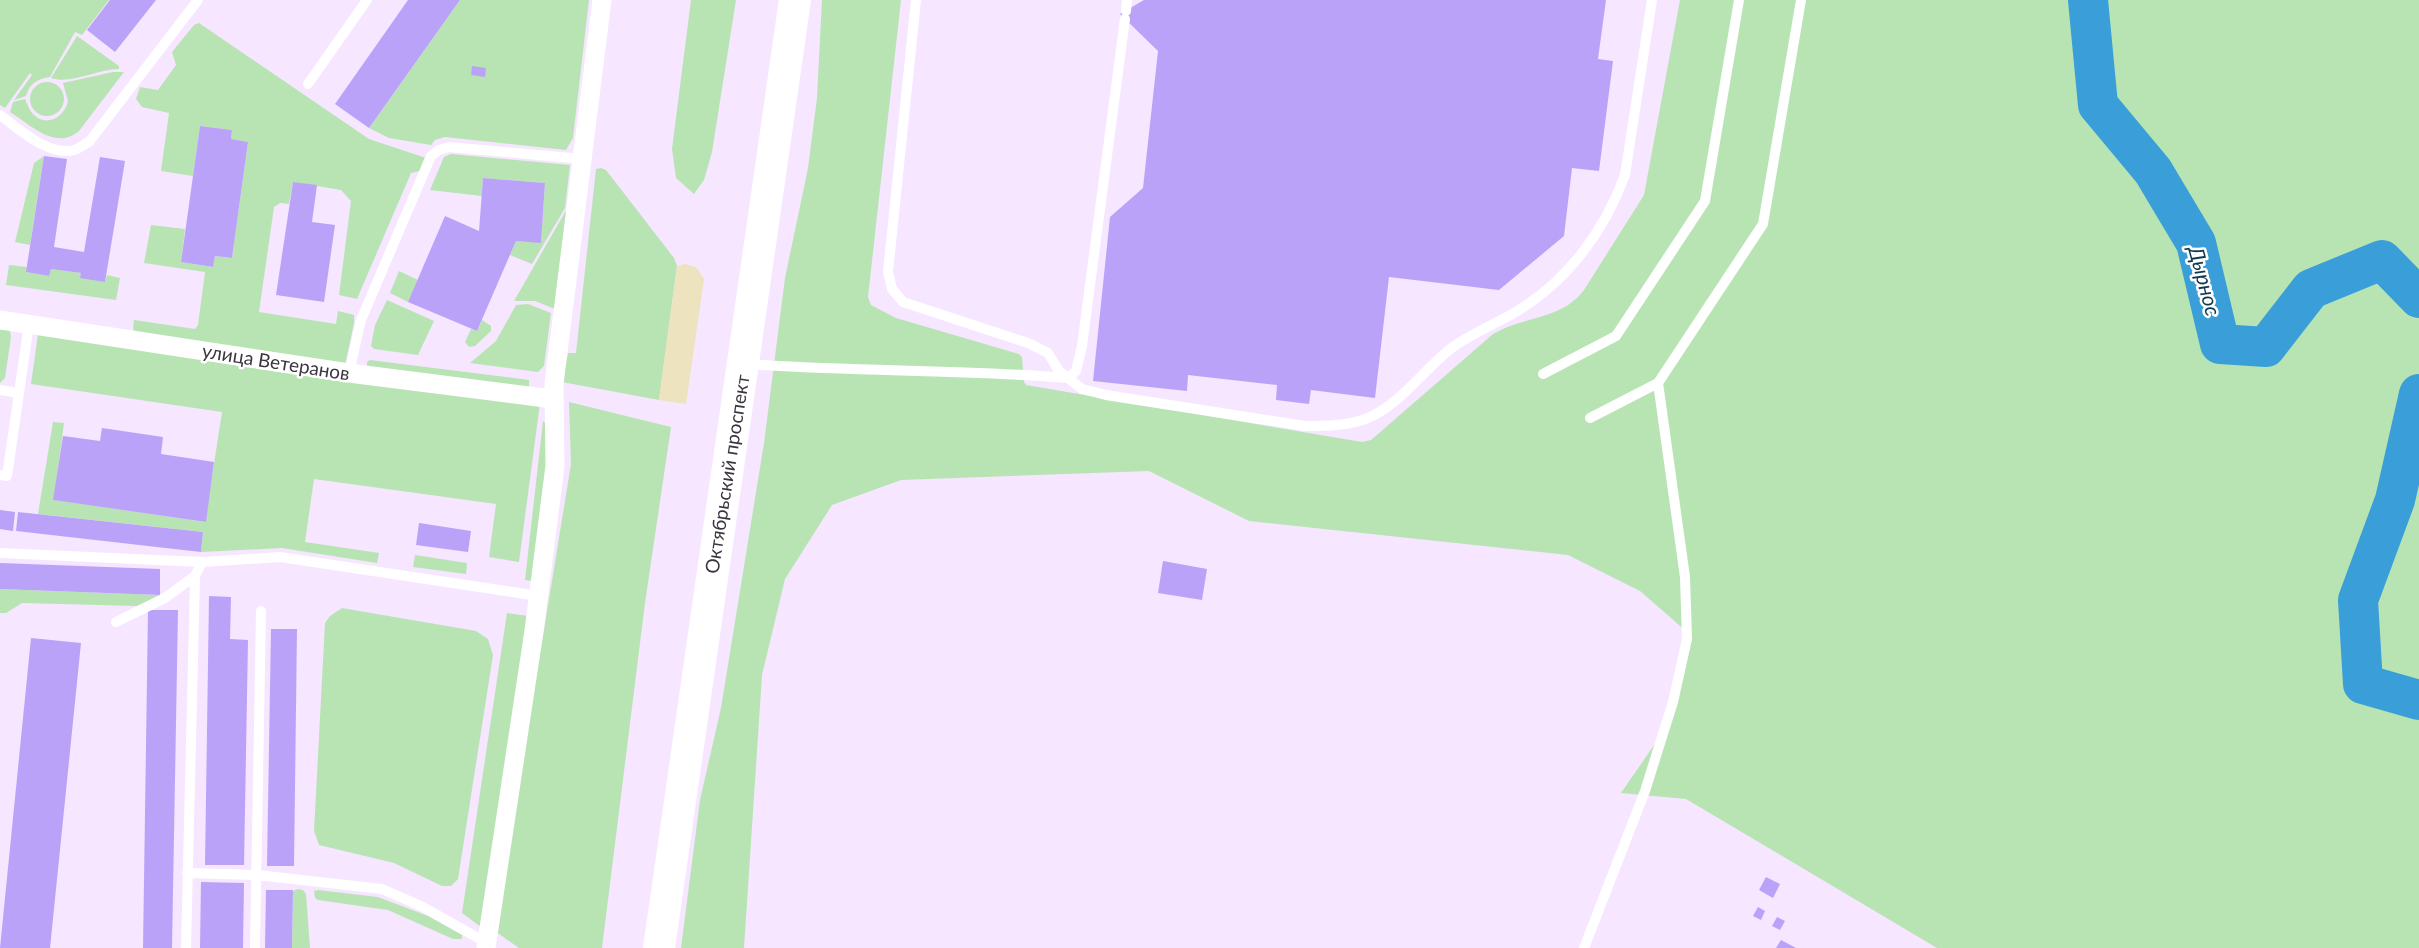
<svg xmlns="http://www.w3.org/2000/svg" width="2419" height="948" font-family="Lato,sans-serif">
<rect width="100%" height="100%" fill="#f6e6ff"/>
<!-- green -->
<path fill="#b8e4b4" d="M0 0H109L82 35 75 32 50 77C37 79 30 83 26 96L14 100 32 75 30 73 5 108 0 105Z
M460 0H589L573 138 566 150 445 137 435 140 431 145 389 138 369 128Z
M691 0H736L712 152 704 180 694 194 676 178 672 149Z
M822 0H901L868 297 871 305 896 318 1019 354 1022 357 1024 382 1026 385 1362 442 1371 440 1378 434 1493 334C1525 315 1560 321 1584 290L1644 195 1680 0H2419V948H1937L1686 799 1621 793 1663 732 1687 632 1640 591 1568 555 1249 521 1149 471 901 480 832 505 785 579 762 675 744 948H681L700 800 721 708 764 443 785 278 808 168 817 98Z
M199 23 369 139 426 158 420 171 411 173 357 299 339 295 351 201 341 190 293 182 289 204 280 203 274 207 259 312 336 324 338 311 354 315V323L345 365 136 334 133 329 134 320 195 329 198 325 205 272 144 263 151 225 185 229 181 262 213 267 215 256 232 258 248 142 231 139 232 130 200 126 193 176 161 171 169 113 142 107 136 99 140 87 158 90 176 65 172 52 194 25Z
M77 36 119 66V69C96 69 72 85 51 78Z
M113 72H124L79 131C56 151 31 125 10 112L13 102 25 99C27 103 29 110 33 114 46 128 65 117 68 101L63 83Z
M30 99a17 17 0 1 1 34 0a17 17 0 1 1-34 0Z
M451 154 570 165 565 208 532 264 510 255 516 241 541 242 545 183 483 178 482 196 430 190 444 157Z
M44 156 30 245 15 242 34 163Z
M601 168 606 170 674 258 677 266 659 400 562 382 568 353H576L596 169Z
M568 207 555 309 535 301H514Z
M9 265 27 267 26 272 49 276 51 269 81 273 105 282 107 275 120 278 116 300 6 285Z
M399 271 418 280 408 302 390 293Z
M387 300 434 321 418 355 374 349 371 346 375 325Z
M528 304 551 313 544 366 538 372 470 363 496 341 516 305Z
M482 320 491 326V331L475 346 469 347 465 342 471 329 477 331Z
M0 326 10 331 11 337 5 378 0 383Z
M38 334 540 403 519 562 489 557 496 504 314 479 305 542 379 553 377 563 282 548 201 552 203 532 38 514 53 422 64 423 54 500 205 522 222 412 31 384Z
M370 360 529 380V392L367 370V362Z
M569 402 671 427 645 603 602 948H519L495 931 571 464Z
M543 421 549 427 548 469 534 581 525 580Z
M415 555 467 563 466 574 413 567Z
M0 589 160 595 137 606 22 603 6 613H0Z
M342 608 476 631 488 639 493 655 458 879 451 886H442L394 863 319 845 314 831 325 623 330 616Z
M507 613 529 616 481 927 462 913Z
M298 889 303 890 306 894 310 948H292L293 891Z
M318 890 378 897 428 916 462 935V939H453L388 910 318 900 315 898 314 891Z"/>
<!-- sand -->
<path fill="#ede3be" d="M685 264 696 267 704 279 686 404 659 400 677 266Z"/>
<g fill="none" stroke-linecap="round" stroke-linejoin="round">
<!-- river -->
<path stroke="#3a9fd8" stroke-width="40" d="M2088 0 2098 105 2153 171 2196 243 2220 344 2266 347 2311 289 2382 260 2419 298
M2419 394 2395 500 2358 600 2363 684 2419 700"/>
</g>
<!-- building -->
<path fill="#baa2f9" d="M110 0H156L115 52 87 30Z
M408 0H460L369 128 335 104Z
M1144 0H1606L1598 59 1613 61 1599 171 1572 168 1564 236 1499 290 1389 277 1375 398 1311 390 1309 404 1276 400 1277 385 1188 375 1187 391 1093 381 1110 217 1143 188 1158 51 1120 14Z
M472 66 486 68 485 77 471 75Z
M200 126 232 130 231 139 248 142 232 258 215 256 213 267 181 262Z
M44 156 67 159 54 247 84 252 100 157 125 161 105 282 80 278 81 273 51 269 49 276 26 272Z
M483 178 545 183 541 243 516 241 477 331 408 302 445 216 479 231Z
M293 182 317 185 312 222 335 225 324 302 276 295Z
M102 428 163 437 161 454 214 462 206 522 53 500 63 436 100 441Z
M0 510 15 512 13 531 0 529Z
M18 512 203 532 201 552 16 531Z
M419 523 471 531 468 552 416 545Z
M1163 561 1207 569 1202 600 1158 593Z
M0 563 160 569V595L0 589Z
M209 596 231 597 230 639 248 640 244 865H205Z
M148 610H178L172 948H143Z
M271 629H297L294 866H267Z
M31 638 81 643 50 948H0Z
M1766 877 1780 884 1773 898 1759 890Z
M201 882 244 883 243 948H200Z
M266 890H293L292 948H265Z
M1758 907 1765 911 1761 920 1753 916Z
M1777 917 1785 921 1780 930 1772 926Z
M1781 940 1796 948H1776Z"/>
<g fill="none" stroke-linecap="round" stroke-linejoin="round">
<!-- lane -->
<path stroke="#fff" stroke-width="10" d="M916 0 888 272 892 289 903 302 1028 343 1048 353 1059 371 1082 389 1106 395 1305 426C1326 426 1348 426 1368 418 1400 404 1422 372 1449 350 1469 334 1492 326 1514 313 1567 282 1604 232 1625 175L1652 0
M1126 11 1127 0
M308 84 367 0
M0 115C19 129 49 157 74 150 79 149 84 144 89 142L198 0
M747 364C854 372 961 369 1068 378L1076 371 1082 346 1125 19
M349 373 361 320 431 156 439 150 449 147 583 159
M1543 374 1616 336 1705 201 1739 0
M0 390 19 393
M1590 418 1658 383
M0 475 7 476 29 324
M0 553 202 562 195 576 186 948
M202 562 280 557 539 596
M116 622 165 598 195 576
M187 873 257 875 382 889 423 907 489 944
M255 948 261 611
M1584 948 1645 791 1673 702 1687 639 1685 577 1658 383 1763 224 1801 0"/>
<!-- street -->
<path stroke="#fff" stroke-width="19" d="M0 320 349 373 553 399
M486 948 534 631 555 466 554 384 602 0"/>
<!-- primary -->
<path stroke="#fff" stroke-width="32" d="M659 948 795 0"/>
</g>
<g text-anchor="middle" stroke-width="5" stroke-linejoin="round" paint-order="stroke">
<!-- street labels -->
<g font-size="19" fill="#3c363f" stroke="#fff">
<text transform="translate(276 362) rotate(9)" y="7">улица Ветеранов</text>
<text transform="translate(727 474) rotate(-81)" y="7">Октябрьский проспект</text>
</g>
<!-- water labels -->
<g font-size="21" font-style="italic" fill="#103a52" stroke="#fff">
<text transform="translate(2204 281) rotate(75)" y="7">Дырнос</text>
</g>
</g>
</svg>
